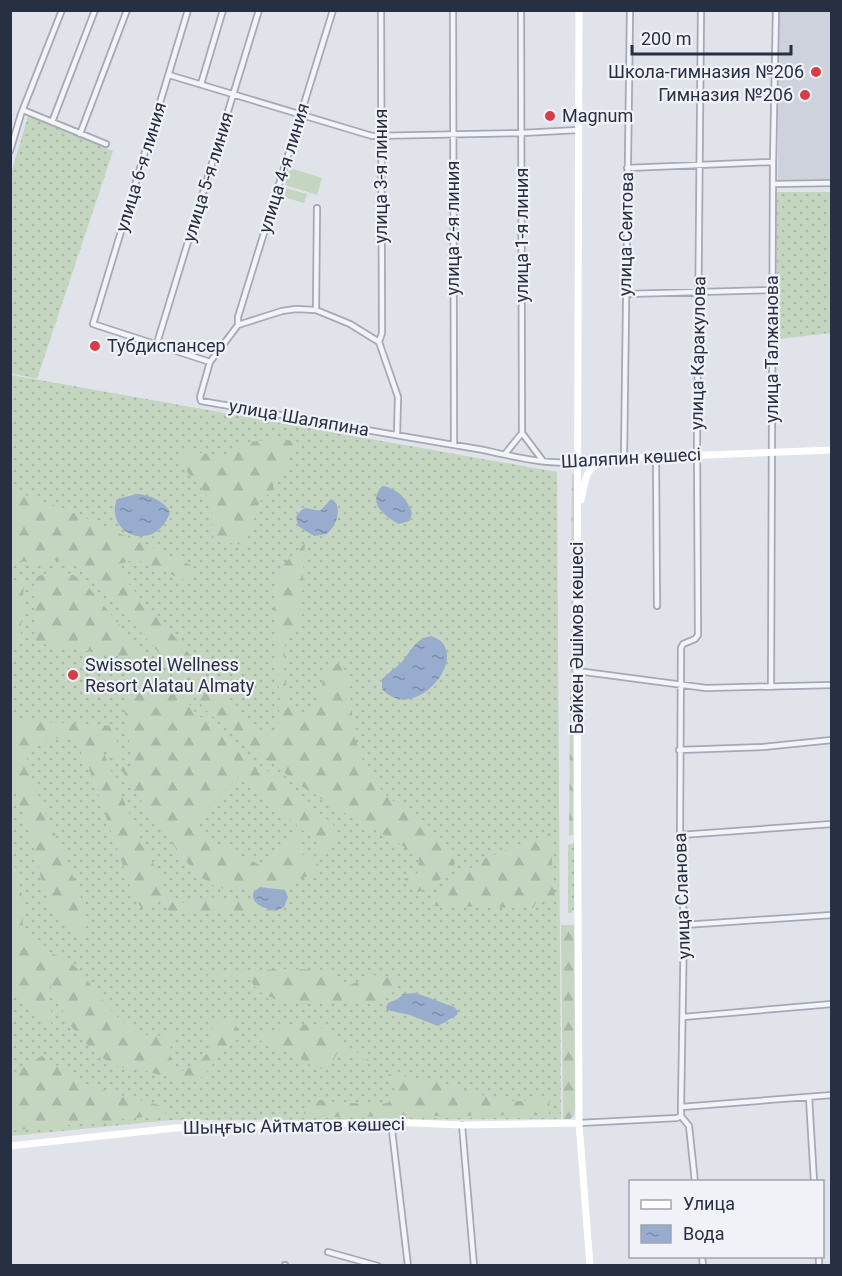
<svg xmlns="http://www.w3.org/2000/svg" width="842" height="1276" font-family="Roboto,sans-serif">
<defs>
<pattern id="grass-dots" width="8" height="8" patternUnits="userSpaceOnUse" patternTransform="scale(1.5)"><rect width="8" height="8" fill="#c4d5c0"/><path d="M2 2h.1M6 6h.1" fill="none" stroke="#a8b7a6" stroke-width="1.8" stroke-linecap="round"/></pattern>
<pattern id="forest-firs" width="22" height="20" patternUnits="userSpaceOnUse" patternTransform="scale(1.5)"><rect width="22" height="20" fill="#c4d5c0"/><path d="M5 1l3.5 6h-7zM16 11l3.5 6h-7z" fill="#a8b7a6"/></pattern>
<pattern id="water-ripples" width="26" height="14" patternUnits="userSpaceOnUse" patternTransform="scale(1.5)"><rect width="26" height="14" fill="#98adcd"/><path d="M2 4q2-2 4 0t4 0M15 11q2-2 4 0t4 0" fill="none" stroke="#7c8da8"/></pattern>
</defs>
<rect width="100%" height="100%" fill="#e0e3ea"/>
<!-- built -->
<path fill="#ced2dc" d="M778 11H831V179L778 180Z"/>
<!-- grass -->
<path fill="url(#grass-dots)" d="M28 116 113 151 37 379 10 373 11 174Z
M776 192H831V333L778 339Z
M11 375 557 472 561 1119 172 1120 11 1136Z
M574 843V909L571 913H568V845Z"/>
<!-- forest -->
<path fill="url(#forest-firs)" d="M276 439 297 441 288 456 287 466 278 473 271 492 259 502C257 517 248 529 245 544L242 545 214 540C210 528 215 515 210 502 203 484 181 473 179 453L182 451 225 456 242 443Z
M572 474H574L573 835 569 836Z
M11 490 62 508 191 565V583L135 559 113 566 199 665 216 690 263 733 277 736 280 703 274 607 279 570 294 553 305 544 299 628 286 633C284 661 280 695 302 716 318 707 322 685 326 669L341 662 348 677 355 739 368 774 387 796 445 841 455 864 435 885 418 892 404 879 418 873 419 860 402 845 334 807 300 785 212 716 190 693 162 656 83 568 65 561 52 560 43 565 11 559Z
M52 571C67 571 74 574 86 584L149 661 36 643 34 578Z
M24 582 20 646 11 647V585Z
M124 665 163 673 196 713 333 824 337 839 322 854 315 841 240 775 200 816 197 826 216 843 264 867 284 845 300 832 298 852 315 861 322 869 282 888 235 886 224 889 212 885 196 873 158 826 131 786 106 744 95 732 134 825 157 871 166 896 175 904 187 902 193 899 253 900 260 906 276 911 182 914 168 910 160 902 154 900 142 909 134 897 88 765 74 740 68 737 51 739 33 748 27 758 33 783 79 890 85 918 83 937C39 910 44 880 31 836 25 817 16 798 11 779 7 766 11 735 10 720L114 726 120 756 135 779 125 713Z
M550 833 555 900 539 897 533 908 433 906V894L484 859Z
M11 849C15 867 21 885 23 903 24 911 21 922 24 930 31 952 58 952 71 963 97 985 117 1035 156 1036 162 1036 169 1033 174 1032L170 1051 171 1065 182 1071 197 1065 209 1051 210 1032 219 1021 232 1022 242 1033C236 1042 229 1045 222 1053 211 1064 210 1072 196 1082L171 1078 142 1070 121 1068 95 1054 70 1025 49 983 47 988 51 1009V1024L48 1025 11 994Z
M561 925H574L575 1109 574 1116 570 1119H563Z
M280 969 322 970 350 985 376 975 395 979 400 985 377 1007 358 1000 322 1002 277 1000 258 991 250 980 240 976H205L234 971Z
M315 1024 371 1062 338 1052 329 1068 315 1069 290 1049 271 1048 257 1038 290 1025Z
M42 1056 90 1087 170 1108 164 1115 11 1131V1074Z
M388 1074C406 1077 425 1079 443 1083 485 1094 507 1110 550 1095L549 1115 316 1117 302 1113 316 1100 374 1105 388 1103 395 1095V1086Z"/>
<!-- pitch -->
<path fill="#c4d5c0" d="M290 168 322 178 317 195 285 185Z
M286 188 307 194 304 203 284 197Z"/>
<!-- water -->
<path fill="url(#water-ripples)" d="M382 486C396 487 409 500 412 514L409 521 399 524C384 516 367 503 382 486Z
M137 494C149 495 166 501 170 513 153 556 104 532 117 499Z
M331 499 336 503C341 514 335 526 327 534L314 536 298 526 296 517C306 501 309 512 321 510Z
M431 636C476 650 416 727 382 689V679C388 673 396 668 402 662 412 650 415 639 431 636Z
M260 887 285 890 288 897 284 907 276 911C265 908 252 906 253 893Z
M416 993 454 1007 458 1011 457 1015 438 1026 410 1015 387 1010 386 1007 388 1003 398 999 403 994Z"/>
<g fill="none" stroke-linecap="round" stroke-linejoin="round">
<defs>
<path id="minor" d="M188 10 93 324 210 362
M453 10 454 445
M169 75 372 136 522 133 578 130
M201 84 223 10
M23 110 106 144
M52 122 95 10
M80 134 127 10
M10 151 21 114 62 10
M627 168 773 162
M773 184 832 183
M626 294 772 290
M316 310 317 208
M238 325V317L333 10
M379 342 382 333 381 10
M157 343 259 10
M522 433 543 461
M397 435 398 397 379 342 350 324 316 310 296 309 282 311 238 325 210 362 200 397 201 401C294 417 386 434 478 449 504 454 554 468 578 460
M505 454 522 433 521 10
M656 456 657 606
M624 457 630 10
M577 671 706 688 832 685
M771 687 773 162 776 10
M679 750 763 747 832 740
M680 835 832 824
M684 925 832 915
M683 1017 832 1004
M809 1097 814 1182
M681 1107 684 925 680 835 681 648 683 644 695 639 698 635 697 443 701 10
M681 1116 689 1126 695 1182
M391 1122 408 1266
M579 1123 677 1118 681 1116V1107L832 1095
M462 1125 474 1266
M328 1252 378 1266
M702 1256 703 1266
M819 1256V1266
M285 1265V1266"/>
</defs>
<!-- minor casing -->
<use href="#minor" stroke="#a5a9b5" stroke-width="8"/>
<!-- minor -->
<use href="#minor" stroke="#f3f4f8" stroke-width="4.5"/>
<!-- secondary -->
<path stroke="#fff" stroke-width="7" d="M579 10 577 671 579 1123 590 1266
M578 460 832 450
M581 500C586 480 584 466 606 461
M10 1146 175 1128 391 1122 462 1125 579 1123"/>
</g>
<!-- markers -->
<g fill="#d83c45" stroke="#f0f2f7" stroke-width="2">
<circle cx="816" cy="72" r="6"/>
<circle cx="805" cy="95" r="6"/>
<circle cx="550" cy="116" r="6"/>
<circle cx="95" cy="346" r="6"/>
<circle cx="73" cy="675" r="6"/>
</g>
<g text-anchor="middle" stroke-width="4.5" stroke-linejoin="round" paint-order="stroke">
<!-- poi labels -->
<g font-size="18" fill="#272f43" stroke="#f0f2f7" text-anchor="start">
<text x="804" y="78" text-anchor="end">Школа-гимназия №206</text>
<text x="793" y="101" text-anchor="end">Гимназия №206</text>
<text x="562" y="122">Magnum</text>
<text x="107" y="352">Тубдиспансер</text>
<text x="85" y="671">Swissotel Wellness<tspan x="85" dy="21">Resort Alatau Almaty</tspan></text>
</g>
<!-- street labels -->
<g font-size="18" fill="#272f43" stroke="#f0f2f7">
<text transform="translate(141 167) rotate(-73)" y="6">улица 6-я линия</text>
<text transform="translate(284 168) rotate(-73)" y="6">улица 4-я линия</text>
<text transform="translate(381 176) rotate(-90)" y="6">улица 3-я линия</text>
<text transform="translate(208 177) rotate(-73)" y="6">улица 5-я линия</text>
<text transform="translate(453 228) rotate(-90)" y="6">улица 2-я линия</text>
<text transform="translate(626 234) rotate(-89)" y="6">улица Сеитова</text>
<text transform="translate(522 235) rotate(-90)" y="6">улица 1-я линия</text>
<text transform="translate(772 349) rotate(-90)" y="6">улица Талжанова</text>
<text transform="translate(698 353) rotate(-89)" y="6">улица Каракулова</text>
<text transform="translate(299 418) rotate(10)" y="6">улица Шаляпина</text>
<text transform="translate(631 458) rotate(-3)" y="6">Шаляпин көшесі</text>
<text transform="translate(577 638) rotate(-90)" y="6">Бәйкен Әшімов көшесі</text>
<text transform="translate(682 896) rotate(-92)" y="6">улица Сланова</text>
<text transform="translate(294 1126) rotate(-1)" y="6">Шыңғыс Айтматов көшесі</text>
</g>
</g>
<!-- border -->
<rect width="842" height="1276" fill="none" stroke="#272f43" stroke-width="24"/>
<!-- legend -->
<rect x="629" y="1180" width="195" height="78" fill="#f0f2f7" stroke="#a0a4af" stroke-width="1.5"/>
<rect x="641" y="1200" width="30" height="9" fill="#ffffff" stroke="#a0a4af" stroke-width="1.5"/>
<text x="683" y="1210" font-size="18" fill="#272f43">Улица</text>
<rect x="641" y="1225" width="30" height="18" fill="url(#water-ripples)" stroke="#a0a4af" stroke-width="1.5"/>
<text x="683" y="1240" font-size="18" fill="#272f43">Вода</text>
<!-- scale -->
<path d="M632 45v9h159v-9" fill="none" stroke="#272f43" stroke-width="3"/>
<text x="641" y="45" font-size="18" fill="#272f43" stroke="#f0f2f7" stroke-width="4.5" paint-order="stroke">200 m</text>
</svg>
